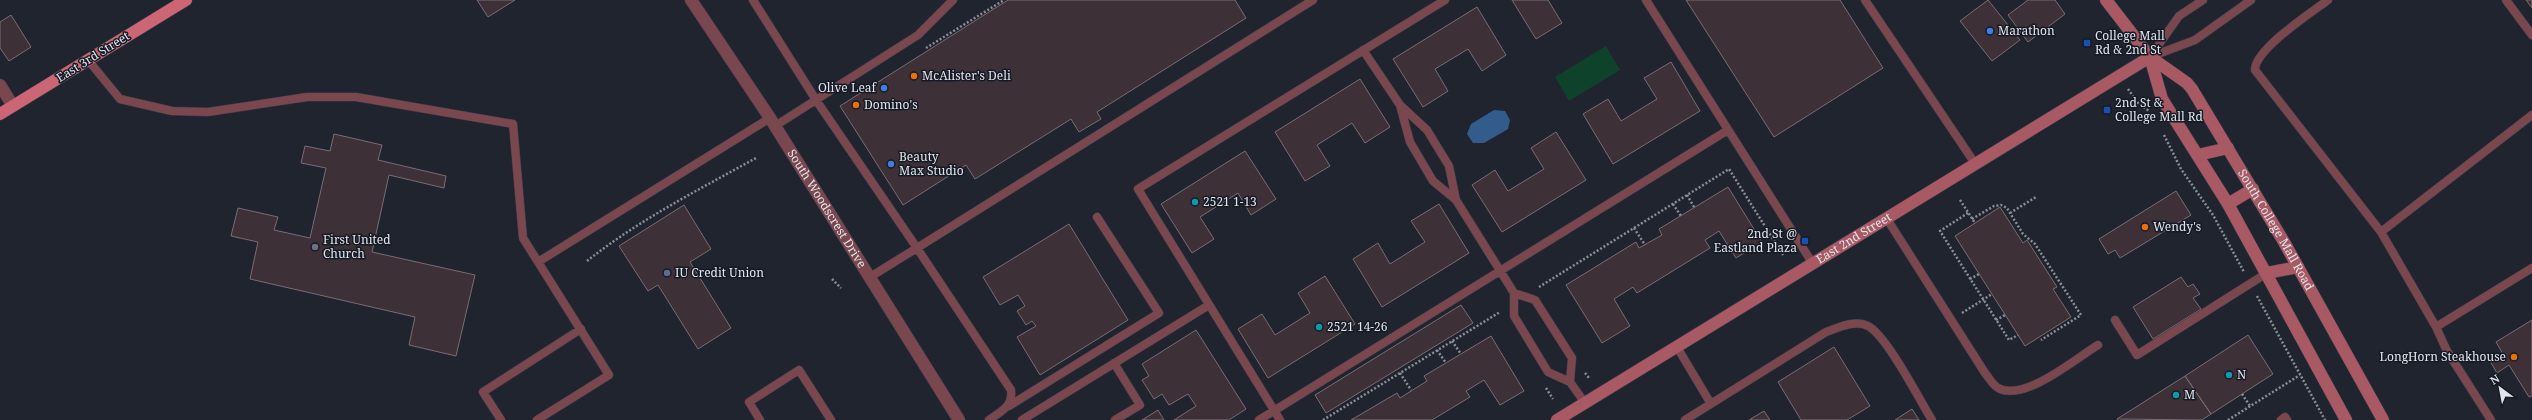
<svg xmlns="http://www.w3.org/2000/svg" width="2532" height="420" font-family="'Noto Serif',serif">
<rect width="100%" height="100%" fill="#20242f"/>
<!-- green -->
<path fill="#0f422a" d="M1606 46 1620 70 1569 101 1555 77Z"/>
<!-- water -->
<path fill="#335c8d" d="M1494 110 1505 111 1510 120 1508 129 1484 143H1473L1467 134 1471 124Z"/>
<!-- building -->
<path fill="#3d3037" stroke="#7b6c73" d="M477 0H515L488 17Z
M1008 0H1235L1246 18 1097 112 1101 119 1079 132 1071 119 975 179 966 165 903 205 840 106Z
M1512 0H1548L1562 23 1536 39Z
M1686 0H1840L1883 68 1774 137Z
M1988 0 2020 40 1992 61 1960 21Z
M2028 0H2055L2065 14 2028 42 2008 15Z
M2526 0H2532V8Z
M1477 7 1506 55 1482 71 1468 49 1435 69 1448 91 1423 107 1393 59Z
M11 15 31 47 9 61 0 48V22Z
M1671 62 1700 111 1613 164 1583 114 1608 99 1621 121 1657 99 1644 78Z
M1360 79 1390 127 1365 143 1352 123 1317 145 1330 166 1305 181 1275 132Z
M1556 132 1586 180 1502 232 1472 185 1495 170 1508 191 1544 169 1531 148Z
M334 134 382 145 378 160 446 176 444 188 389 175 372 252 475 275 456 356 409 345 415 317 250 279 258 242 231 236 238 208 278 217 274 230 310 238 326 168 301 163 305 146 330 151Z
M1245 151 1276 199 1251 215 1238 193 1200 217 1214 239 1192 253 1161 204Z
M1728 187 1762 242 1736 258 1719 231 1705 240 1710 248 1637 293 1633 287 1614 299 1630 326 1602 343 1566 285 1636 242 1639 248 1662 235 1659 229Z
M2176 191 2191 215 2120 258 2115 250 2108 254 2099 239Z
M1439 204 1469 253 1382 307 1353 259 1378 243 1390 264 1425 242 1411 221Z
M684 205 711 249 690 262 731 328 698 349 658 285 648 291 619 246Z
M2000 207 2023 243 2027 240 2057 287 2053 289 2071 317 2025 346 1955 236Z
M1069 224 1128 320 1040 375 1017 337 1036 326 1032 321 1026 325 1017 311 1025 306 1018 295 1000 305 983 277Z
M1325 276 1355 324 1268 378 1238 329 1262 314 1275 335 1310 313 1298 293Z
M2181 277 2188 287 2193 284 2200 294 2193 298 2201 309 2153 339 2133 307Z
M1461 305 1473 323 1326 413 1315 395Z
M2532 320V396L2529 397 2509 365 2497 373 2490 361 2503 354 2496 342Z
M1196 330 1246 409 1229 420H1174L1196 406 1188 394 1169 405 1162 394 1154 399 1142 380 1149 376 1142 364Z
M2248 335 2273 374 2211 414 2185 376Z
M1491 336 1524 391 1500 405 1484 380 1466 391 1470 397 1432 420H1351L1397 393 1400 398 1427 381 1424 376Z
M1834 347 1870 406 1847 420H1801L1778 382Z
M2185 376 2211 414 2202 420 2117 419Z
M1912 409 1919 420H1895Z
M1158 410 1164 420H1142Z
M1764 411 1770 420H1749Z"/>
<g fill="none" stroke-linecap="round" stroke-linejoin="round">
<defs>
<path id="lane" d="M753 0 816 100 917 248 1313 0
M1646 0 1813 264
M1865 0 1976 165
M2328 0C2311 13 2255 49 2255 70L2381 232 2436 327 2447 351 2491 420
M2506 0 2532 35
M1363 50 1400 105 1427 130 1449 166 1456 200
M2150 57 2195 40 2251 0
M2150 57 2179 16 2203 0
M88 60 120 99 172 111 208 112 307 97H356L513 124 523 238 609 375 537 420
M1400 105 1410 142 1433 181 1456 200 1514 293V316L1548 372 1570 382 1585 403
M775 126 918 35 953 0
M1887 219 1985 373C1990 379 1993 386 2000 389 2027 400 2075 359 2098 345
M2381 232 2532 115
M538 262 770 118
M870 277 917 248 1011 390C1013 407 1001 411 989 420
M1514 293 1535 300 1572 358 1570 382
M2115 320 2137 355 2267 273
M2436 327 2532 268
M1677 347 1711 404
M1114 363 1140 405 1115 420
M1009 406 1159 313 1097 217
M501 420 483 392 581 329
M760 420 749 402 799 370 831 420
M1022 420 1209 305
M1259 420 1728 130
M1280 420 1138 189 1445 0
M1685 420 1826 332C1838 328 1855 319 1868 326 1887 336 1919 399 1932 420
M2281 420 2285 417 2287 420"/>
<g id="street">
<path id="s1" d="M691 0 770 118 959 420"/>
<path d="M0 85 13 106"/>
</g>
<g id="secondary">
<path id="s2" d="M2106 0 2150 57 2187 83 2192 89 2284 242 2383 420"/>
<path d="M2150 57 2162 99 2228 204 2346 420"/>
<path d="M2198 155 2228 148"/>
<path d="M2228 204 2253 189"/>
<path d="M2267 273 2298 267"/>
<path id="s3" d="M1557 420 2150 57"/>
</g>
<path id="primary" d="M0 114 186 0"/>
</defs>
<!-- lane casing -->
<use href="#lane" stroke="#3b3f49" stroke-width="9"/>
<!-- street casing -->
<use href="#street" stroke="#3b3f49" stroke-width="13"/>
<!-- secondary casing -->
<use href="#secondary" stroke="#3b3f49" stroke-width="13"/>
<!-- primary casing -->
<use href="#primary" stroke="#3b3f49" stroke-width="13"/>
<!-- path -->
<path stroke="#8b8e97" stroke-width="2.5" stroke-dasharray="2 2" stroke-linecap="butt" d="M926 48 1004 0
M2128 89 2138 103 2149 111
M2164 135 2181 169 2213 215 2244 272
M1687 195 1694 207
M1960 200 1975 223
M1673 204 1681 216
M1968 213 1940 231 2009 340 2018 335
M2010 213 2036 197
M1972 219 1994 206 2001 205 2007 208 2023 234 2035 244 2081 315 2041 340
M1634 228 1645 245
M587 261C639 220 698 190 756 158
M832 279 841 288
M1970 279 1979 274
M1539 287 1729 169 1783 255
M2257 296 2325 420
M1962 313 1992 294
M1996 320 2005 315
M1452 341 1461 354
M1437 350 1446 363
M1400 373 1411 390
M1585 373 1589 378
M1546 388 1553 399
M2242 394 2250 406
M1323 420 1500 312
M2228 420 2300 375"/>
<!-- lane -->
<use href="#lane" stroke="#79474d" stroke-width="8"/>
<!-- street -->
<use href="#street" stroke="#79474d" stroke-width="12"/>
<!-- secondary -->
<use href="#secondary" stroke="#a85963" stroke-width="12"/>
<!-- primary -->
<use href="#primary" stroke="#cc6674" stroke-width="12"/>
</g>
<!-- markers -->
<g fill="#3f7fe0" stroke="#161a25" stroke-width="1.5">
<circle cx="1990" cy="31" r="4"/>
<circle cx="884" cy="88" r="4"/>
<circle cx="891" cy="164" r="4"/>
</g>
<g fill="#1a4fb4" stroke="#161a25" stroke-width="1.5">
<rect x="2083" y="39" width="8" height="8" rx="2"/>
<rect x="2103" y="106" width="8" height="8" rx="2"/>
<rect x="1801" y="237" width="8" height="8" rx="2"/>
</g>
<g fill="#e8710a" stroke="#161a25" stroke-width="1.5">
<circle cx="914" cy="76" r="4"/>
<circle cx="856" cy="105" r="4"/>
<circle cx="2145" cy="227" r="4"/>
<circle cx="2514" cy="357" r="4"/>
</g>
<g fill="#0f9aa8" stroke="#161a25" stroke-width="1.5">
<circle cx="1195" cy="202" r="4"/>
<circle cx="1319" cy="327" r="4"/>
<circle cx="2229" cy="375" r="4"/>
<circle cx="2176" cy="395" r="4"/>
</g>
<circle fill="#6b7280" stroke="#161a25" stroke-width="1.5" cx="315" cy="247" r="4"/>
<circle fill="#5c6f8a" stroke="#161a25" stroke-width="1.5" cx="667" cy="273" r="4"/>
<g text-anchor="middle" stroke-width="3" stroke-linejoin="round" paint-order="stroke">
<!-- poi labels -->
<g font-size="12" fill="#e2e5ec" stroke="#161a25" text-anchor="start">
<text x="1998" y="35">Marathon</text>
<text x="2095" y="40">College Mall<tspan x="2095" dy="14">Rd &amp; 2nd St</tspan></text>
<text x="922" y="80">McAlister's Deli</text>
<text x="876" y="92" text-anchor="end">Olive Leaf</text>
<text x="2115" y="107">2nd St &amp;<tspan x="2115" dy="14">College Mall Rd</tspan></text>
<text x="864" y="109">Domino's</text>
<text x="899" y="161">Beauty<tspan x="899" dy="14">Max Studio</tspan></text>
<text x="1203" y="206">2521 1-13</text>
<text x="2153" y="231">Wendy's</text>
<text x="1797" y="238" text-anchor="end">2nd St @<tspan x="1797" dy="14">Eastland Plaza</tspan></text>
<text x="323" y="244">First United<tspan x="323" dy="14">Church</tspan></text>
<text x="675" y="277">IU Credit Union</text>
<text x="1327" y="331">2521 14-26</text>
<text x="2506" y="361" text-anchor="end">LongHorn Steakhouse</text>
<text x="2237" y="379">N</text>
<text x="2184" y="399">M</text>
</g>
<!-- street labels -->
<g font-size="12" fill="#e2e5ec" stroke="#161a25">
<text transform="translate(93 57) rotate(-32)" y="4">East 3rd Street</text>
<text dy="4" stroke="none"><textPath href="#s1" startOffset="249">South Woodscrest Drive</textPath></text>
<text dy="4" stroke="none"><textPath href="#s2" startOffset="289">South College Mall Road</textPath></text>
<text dy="4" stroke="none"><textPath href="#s3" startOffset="348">East 2nd Street</textPath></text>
</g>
</g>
<!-- north arrow -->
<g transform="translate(2500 388) rotate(328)" stroke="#161a25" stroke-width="3" paint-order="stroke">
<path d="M0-3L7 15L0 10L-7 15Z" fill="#e2e5ec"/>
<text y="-6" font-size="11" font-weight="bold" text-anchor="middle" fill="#e2e5ec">N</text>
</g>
</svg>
